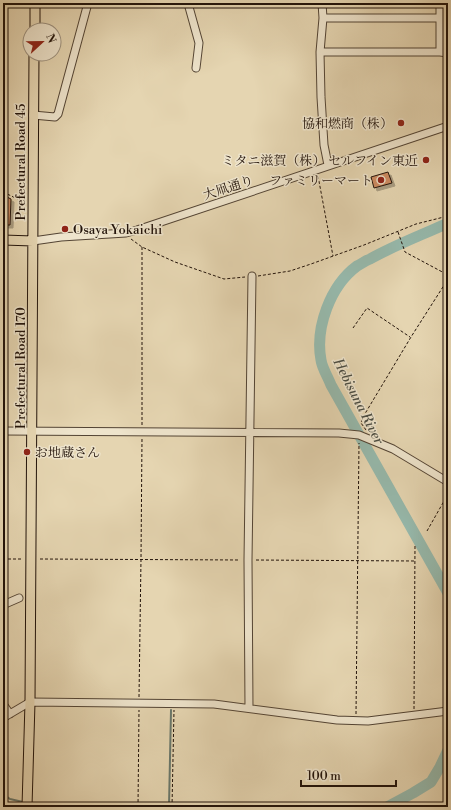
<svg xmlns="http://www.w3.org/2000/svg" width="451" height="810" font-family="'Libre Bodoni','Noto Serif JP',serif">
<defs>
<filter id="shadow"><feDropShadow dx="3" dy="3" stdDeviation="0" flood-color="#0004"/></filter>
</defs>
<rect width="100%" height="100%" fill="#e5d5b1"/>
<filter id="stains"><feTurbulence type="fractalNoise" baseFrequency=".005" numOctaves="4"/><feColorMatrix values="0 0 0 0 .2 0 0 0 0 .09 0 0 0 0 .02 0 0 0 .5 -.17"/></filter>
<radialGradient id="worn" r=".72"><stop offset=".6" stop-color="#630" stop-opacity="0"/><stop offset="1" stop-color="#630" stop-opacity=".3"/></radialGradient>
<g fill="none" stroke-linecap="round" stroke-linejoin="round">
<!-- stream -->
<path stroke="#68776b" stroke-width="2" d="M3 794 10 799 23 802
M33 803H55L65 807
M169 807 171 710"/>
<!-- river -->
<path stroke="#96b9ac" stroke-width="11" d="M448 223C422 235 395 245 370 259 365 261 361 264 357 266 330 286 315 328 321 360 322 368 328 377 331 385L448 593
M387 807 413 793 431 782 440 767 448 750"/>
</g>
<!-- building -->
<path fill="#cc8a60" stroke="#22130a" filter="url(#shadow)" d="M388 172 392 183 374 188 371 177Z
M3 195 11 199 10 225H3Z"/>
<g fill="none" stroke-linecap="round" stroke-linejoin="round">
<defs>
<path id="minor" d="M187 3 189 7 199 43 196 68
M322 3 323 18 320 52 321 97 324 145 328 165
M323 18H440
M320 52H440L448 53
M440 52V3
M33 115 55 117 58 114 88 3
M33 241 61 237 126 233 137 230 448 126
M3 431 339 433 359 435 393 449 448 482
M3 605 19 598
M3 704 10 714
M249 708 248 560 252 276
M3 718 30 702 214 704 337 720 368 721 448 711"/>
<path id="major" d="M35 30V3
M3 240 33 241
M27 807 30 702 34 54"/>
</defs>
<!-- minor casing -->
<use href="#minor" stroke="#534434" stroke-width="9"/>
<!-- major casing -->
<use href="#major" stroke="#22130a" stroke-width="11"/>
<!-- path -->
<path stroke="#22130a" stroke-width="1" stroke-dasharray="3 2" stroke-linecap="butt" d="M318 176 333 256
M3 192 26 203
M398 232 405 252 448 275
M131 239 142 247 175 262 224 279 245 277
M142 247V425
M258 276 290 271 311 264 364 245 416 224 448 216
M353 328 367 308 410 337
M366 430 361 423 363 417 411 337 448 279
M427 531 448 494
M3 559H22
M40 559 240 560
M256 560 414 561
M139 697 141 559 142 438
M414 709 415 545
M356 714 359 443
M138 807 139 710
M172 807 174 710"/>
<!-- minor -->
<use href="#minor" stroke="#eee4cc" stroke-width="7"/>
<!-- major -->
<use href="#major" stroke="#e5d5b1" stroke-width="9"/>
</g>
<!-- markers -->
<g fill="#8f2418" stroke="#eee4cc" stroke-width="1.5">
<circle cx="401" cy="123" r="4"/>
<circle cx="426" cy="160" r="4"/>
<circle cx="381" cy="180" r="4"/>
<circle cx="65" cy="229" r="4"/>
<circle cx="27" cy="452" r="4"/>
</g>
<g text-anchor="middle" stroke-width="3" stroke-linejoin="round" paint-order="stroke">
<!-- poi labels -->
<g font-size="13" fill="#22130a" stroke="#eee4cc" text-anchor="end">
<text x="393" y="128">協和燃商（株）</text>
<text x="418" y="165">ミタニ滋賀（株） セルフイン東近</text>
<text x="373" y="185">ファミリーマート</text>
<text x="73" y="234" text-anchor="start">Osaya Yokaichi</text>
<text x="35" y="457" text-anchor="start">お地蔵さん</text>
</g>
<!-- street labels -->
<g font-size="13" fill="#22130a" stroke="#eee4cc">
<text transform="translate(20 162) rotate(-90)" y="5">Prefectural Road 45</text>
<text transform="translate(228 187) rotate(-18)" y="5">大凧通り</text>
<text transform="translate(20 368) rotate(-90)" y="5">Prefectural Road 170</text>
</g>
<!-- water labels -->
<g font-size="14" font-style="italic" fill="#4b4d43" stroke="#eee4cc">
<text transform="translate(359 401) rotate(63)" y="5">Hebisuna River</text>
</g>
</g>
<!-- margin -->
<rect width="451" height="810" fill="none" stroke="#e5d5b1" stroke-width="16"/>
<rect x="4" y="4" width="443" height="802" fill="none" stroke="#22130a" stroke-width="2"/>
<rect x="8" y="8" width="435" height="794" fill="none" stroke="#22130a"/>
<!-- north arrow -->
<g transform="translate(42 42) rotate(68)"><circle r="19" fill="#eee4cc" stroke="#9c907e"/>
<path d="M0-3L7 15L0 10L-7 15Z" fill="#8f2418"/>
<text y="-6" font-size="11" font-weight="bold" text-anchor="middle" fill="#22130a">N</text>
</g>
<!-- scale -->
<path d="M301 780v6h95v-6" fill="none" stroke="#22130a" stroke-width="2"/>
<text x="307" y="780" font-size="12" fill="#22130a" stroke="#eee4cc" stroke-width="3" paint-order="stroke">100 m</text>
<rect width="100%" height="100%" filter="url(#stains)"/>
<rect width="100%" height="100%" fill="url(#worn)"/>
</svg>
